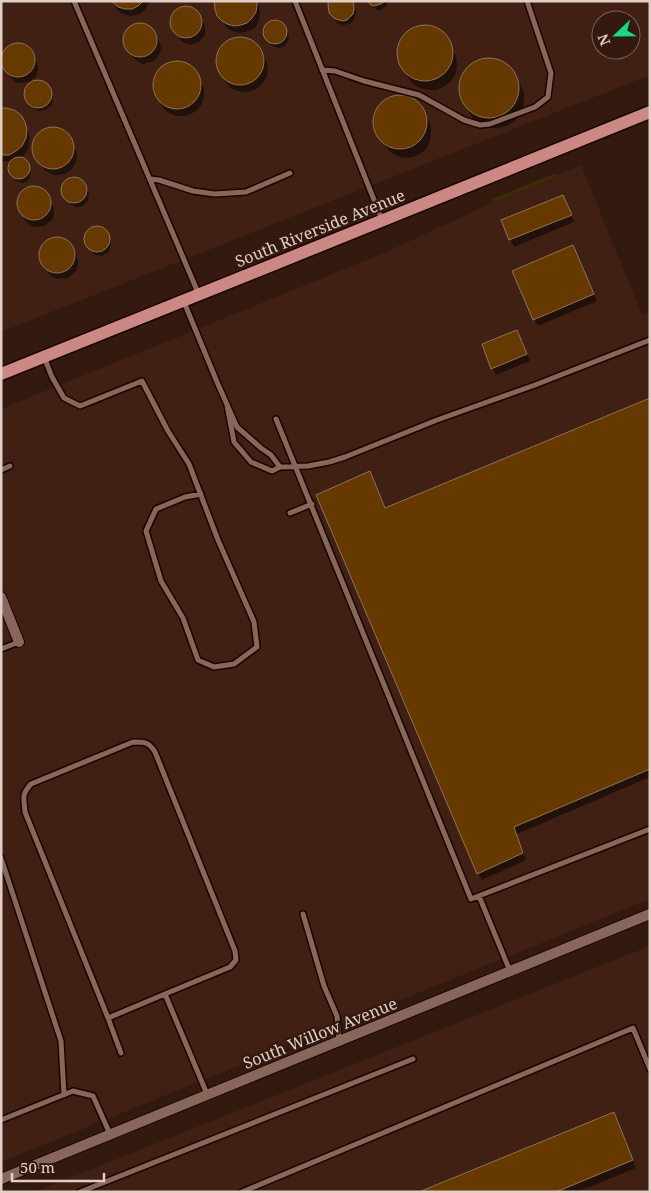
<svg xmlns="http://www.w3.org/2000/svg" width="651" height="1193" font-family="'Noto Serif',serif">
<rect width="100%" height="100%" fill="#34190f"/>
<!-- built -->
<path fill="#402013" fill-rule="evenodd" d="M1 1H650V75L1 332ZM601 20H631V50H601Z
M581 165 642 315 650 312V899L1 1162V409L384 253 494 202Z
M650 946V1192H34Z"/>
<!-- green -->
<path fill="#3a2d08" d="M556 173 557 176 494 202 492 199Z"/>
<!-- shadow -->
<path fill="#0007" d="M111 1H150L146 8 142 13 136 15 130 16 123 14 118 11Z
M257 1 259 6 260 13 259 20 256 26 251 30 245 32 239 33 232 31 227 28 218 15Z
M351 1 356 10V14L353 21 350 24 342 25 335 21 330 13Z
M368 1H388L386 6 381 10H378L372 7Z
M185 7 194 10 205 25V35L199 42 190 45 181 41 172 25 173 15 176 12Z
M271 21 278 22 284 26 287 31 289 38 286 45 283 47 279 48 272 46 265 36 264 29 268 23Z
M139 24 150 26 153 30 160 43 161 48 160 53 154 61 143 64 138 62 131 55 126 48 124 37 126 32 130 28 134 25Z
M422 27H431L440 31 446 37 456 56 457 64 456 73 451 81 445 86 437 90H428L420 88 413 84 408 77 398 59V50L401 41 406 34 414 29Z
M236 38H243L251 40 257 45 266 60 268 68 267 76 263 83 258 88 252 91 245 92 238 91 231 88 226 83 218 69 217 61 218 53 222 46 228 41Z
M13 45H24L28 48 36 60 38 65V70L36 76 29 82 19 83 15 82 8 74 3 66 2 61 5 51Z
M491 59 501 61 509 67 521 85 524 94V104L521 113 515 121 507 126 498 128H488L480 124 472 117 462 99 460 89 461 79 466 71 473 64 482 60Z
M178 61 185 63 192 67 197 73 204 88V96L202 104 197 110 191 114 184 116H176L169 113 163 108 155 93 153 86 154 78 158 71 163 66 170 62Z
M38 82 46 84 53 97 52 105 46 110 39 111 32 108 26 96 27 87 30 84Z
M396 97H405L413 100 419 105 430 123 431 131 430 140 427 148 421 153 413 157 405 158 397 156 390 152 385 146 375 129V120L376 112 381 105 388 99Z
M1 109 20 116 28 130 30 138 29 146 26 153 20 158 26 161 31 172 30 178 26 182 23 183 16 181 14 179 9 168 11 161H1Z
M52 128 59 129 65 132 69 137 76 151 77 158 75 164 71 170 66 173 60 175H54L44 170 34 151V145L36 138 40 133 46 130Z
M74 178 82 180 89 192 88 200 83 206 76 207 72 205 67 200 64 195 63 191 64 183 67 180Z
M30 187H36L45 192 54 209V215L52 220 44 226 34 227 29 224 25 221 21 213 17 203 21 193 25 189Z
M563 196 574 222 514 247 502 221Z
M92 227H96L104 229 111 241 110 249 109 252 102 256 95 255 92 253 85 241 86 233Z
M52 238H57L63 239 68 242 76 254 78 260V265L76 271 68 278 58 279 53 277 49 274 40 256 42 245 46 241Z
M573 246 597 301 538 326 534 319Z
M517 331 530 361 496 375 492 368Z
M650 399V777L517 834 526 860 482 880 478 873 370 472 386 509Z
M617 1121 636 1168 577 1192H422Z"/>
<!-- building -->
<path fill="#653900" stroke="#8d745c" d="M111 1H143L138 6 132 9H125L118 7Z
M214 1H257V5L256 12 252 18 247 23 241 25 234 26 227 24 222 21 217 16 215 9Z
M329 1H353L354 9 353 14 347 20 343 21 335 19 329 13 328 4Z
M367 1H385L381 4 374 6 371 5Z
M170 22a16 16 0 1 1 32 0a16 16 0 1 1-32 0Z
M263 32a12 12 0 1 1 24 0a12 12 0 1 1-24 0Z
M123 40a17 17 0 1 1 34 0a17 17 0 1 1-34 0Z
M397 53a28 28 0 1 1 56 0a28 28 0 1 1-56 0Z
M216 61a24 24 0 1 1 48 0a24 24 0 1 1-48 0Z
M1 60a17 17 0 1 1 34 0a17 17 0 1 1-34 0Z
M459 88a30 30 0 1 1 60 0a30 30 0 1 1-60 0Z
M153 85a24 24 0 1 1 48 0a24 24 0 1 1-48 0Z
M24 94a14 14 0 1 1 28 0a14 14 0 1 1-28 0Z
M373 122a27 27 0 1 1 54 0a27 27 0 1 1-54 0Z
M1 108H6L14 110 21 115 25 122 27 130 26 138 22 146 16 151 9 155H1Z
M32 148a21 21 0 1 1 42 0a21 21 0 1 1-42 0Z
M8 168a11 11 0 1 1 22 0a11 11 0 1 1-22 0Z
M61 190a13 13 0 1 1 26 0a13 13 0 1 1-26 0Z
M17 203a17 17 0 1 1 34 0a17 17 0 1 1-34 0Z
M563 195 572 215 509 240 501 220Z
M84 239a13 13 0 1 1 26 0a13 13 0 1 1-26 0Z
M39 255a18 18 0 1 1 36 0a18 18 0 1 1-36 0Z
M573 245 594 294 533 320 512 271Z
M517 330 527 354 491 369 482 344Z
M650 398V769L514 827 523 853 477 874 316 495 370 471 385 508Z
M614 1112 633 1160 556 1192H419Z"/>
<g fill="none" stroke-linecap="round" stroke-linejoin="round">
<defs>
<path id="service" d="M74 1 199 295
M295 1 382 220
M322 70 335 71 364 81 419 95 464 120 480 125 490 124 535 107 548 97 551 73 527 1
M150 179 159 180 193 191 215 194 246 192 290 173
M184 302 217 382 237 427 261 448 271 455 280 467
M44 357 52 377 64 398 80 406 142 381 168 431 189 464 218 540 254 622 257 647 234 664 214 667 198 660 183 618 161 581 146 531 156 509 185 497 201 494
M227 405 234 442 251 462 272 471 280 467 308 466 329 462 345 457 437 420 535 385 650 340
M276 419 471 899 650 829
M1 470 10 466
M290 513 312 504
M1 649 19 642
M1 858 61 1041 64 1095
M479 896 510 971
M303 914 324 986 337 1016 339 1041
M108 1018 165 994
M121 1053 108 1018 25 812C24 798 21 795 31 784L133 742C145 742 149 742 155 752L235 951 236 960 230 967 165 994 207 1094
M1 1120 73 1091 93 1096 110 1134
M80 1192 413 1059
M242 1192 633 1028 650 1069"/>
<path id="minor" d="M1 597 19 642
M1 1179 650 914"/>
<path id="primary" d="M1 374C218 288 433 199 650 112"/>
</defs>
<!-- service casing -->
<use href="#service" stroke="#1a0400" stroke-width="8"/>
<!-- minor casing -->
<use href="#minor" stroke="#1a0400" stroke-width="12"/>
<!-- primary casing -->
<use href="#primary" stroke="#1a0400" stroke-width="15"/>
<!-- service -->
<use href="#service" stroke="#88675b" stroke-width="5"/>
<!-- minor -->
<use href="#minor" stroke="#88675b" stroke-width="10"/>
<!-- primary -->
<use href="#primary" stroke="#cb8884" stroke-width="12"/>
</g>
<g text-anchor="middle" stroke-width="4.5" stroke-linejoin="round" paint-order="stroke">
<!-- street labels -->
<g font-size="16" fill="#e1cec7" stroke="#34190f">
<text transform="translate(320 228) rotate(-22)" y="6">South Riverside Avenue</text>
<text transform="translate(320 1033) rotate(-22)" y="6">South Willow Avenue</text>
</g>
</g>
<!-- border -->
<rect width="651" height="1193" fill="none" stroke="#e1cec7" stroke-width="5"/>
<!-- north arrow -->
<g transform="translate(616 35) rotate(248)"><circle r="24" fill="#34190f" stroke="#796159"/>
<path d="M0-4L9 19L0 12L-9 19Z" fill="#16d989"/>
<text y="-8" font-size="14" font-weight="bold" text-anchor="middle" fill="#e1cec7">N</text>
</g>
<!-- scale -->
<path d="M12 1173v8h92v-8" fill="none" stroke="#e1cec7" stroke-width="2.5"/>
<text x="20" y="1173" font-size="15" fill="#e1cec7" stroke="#34190f" stroke-width="4" paint-order="stroke">50 m</text>
</svg>
